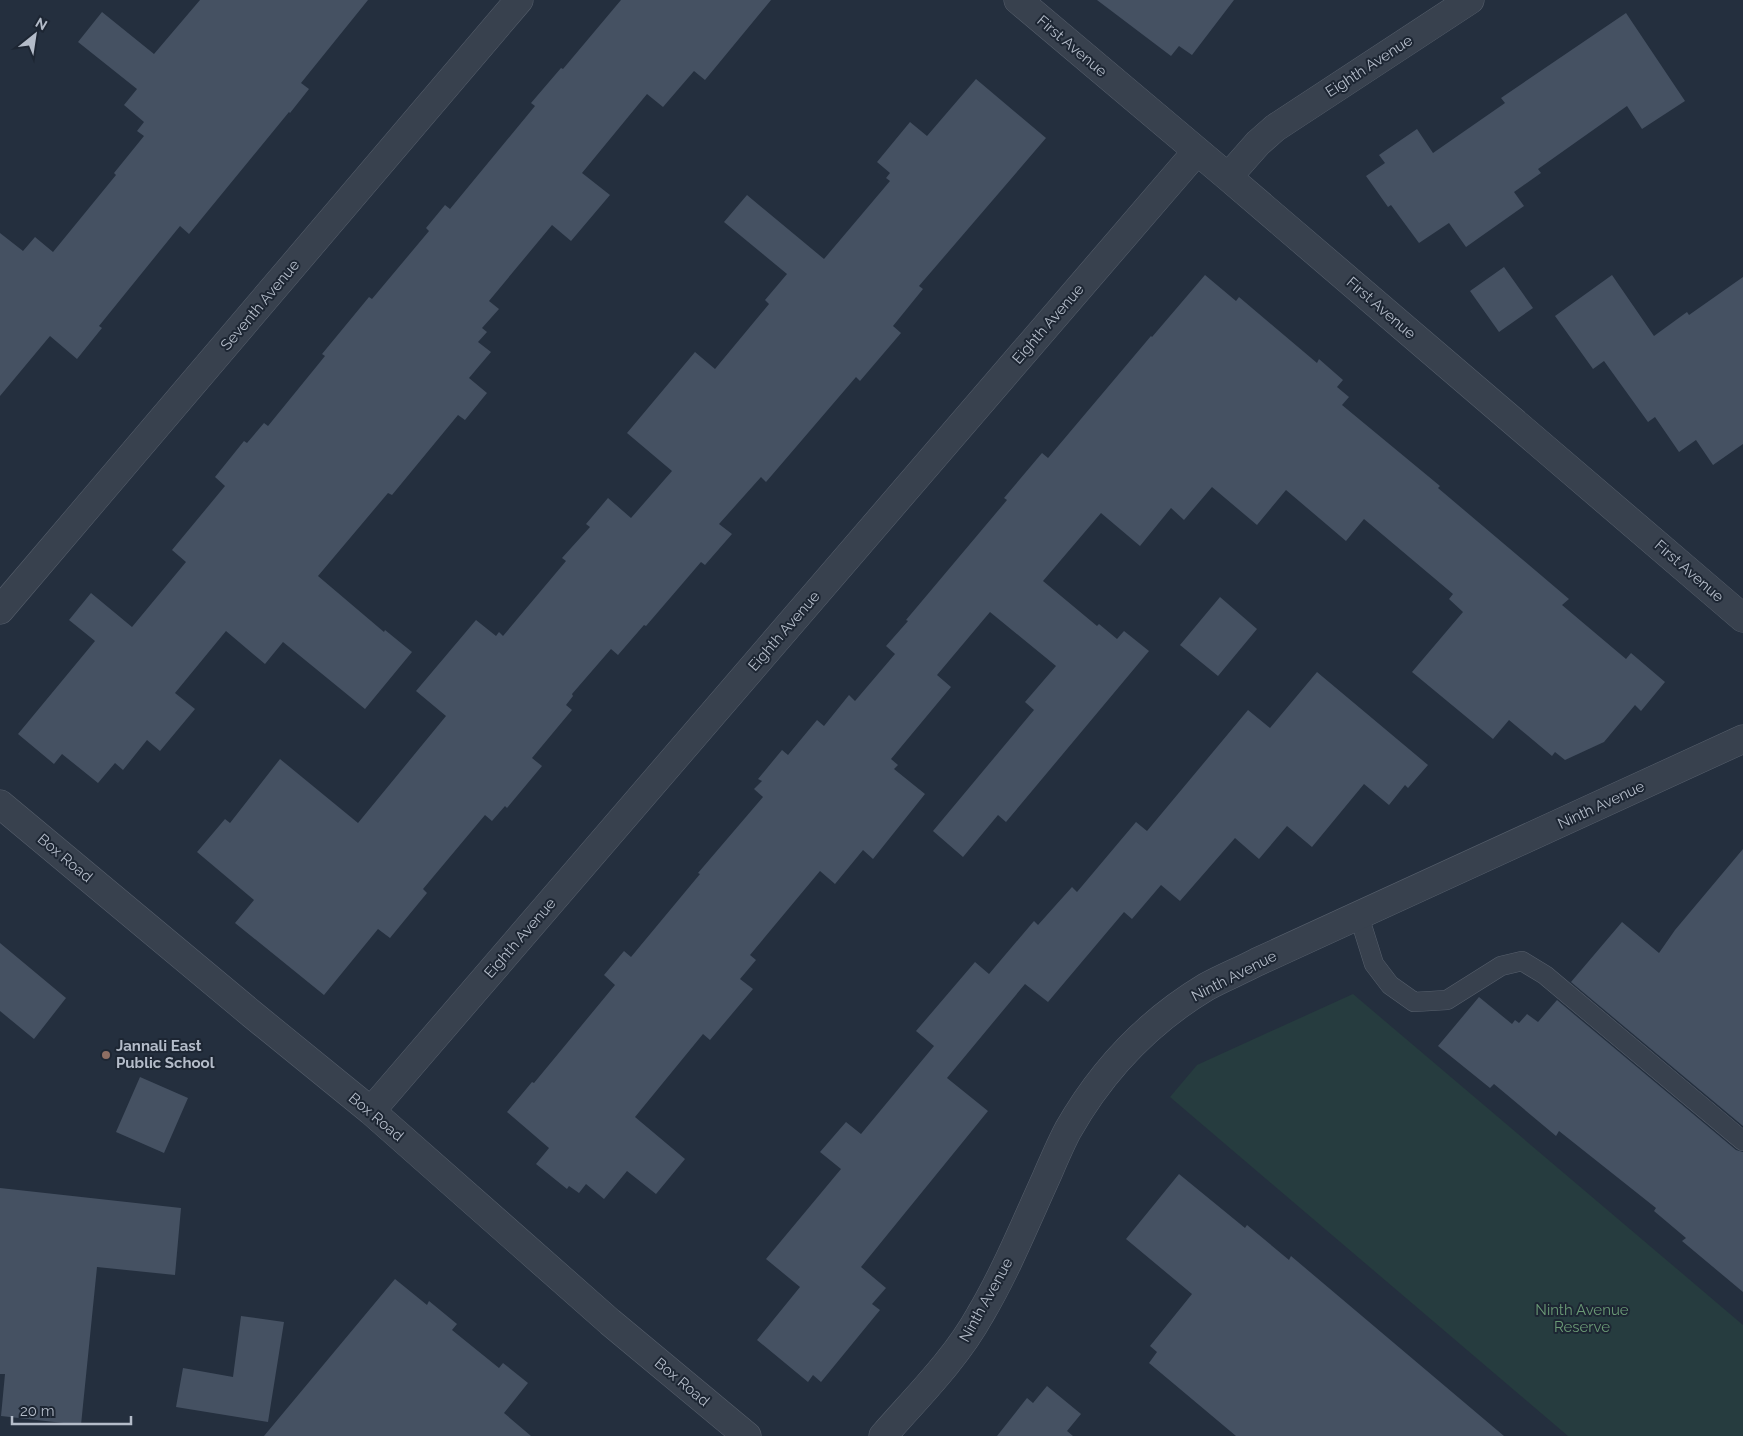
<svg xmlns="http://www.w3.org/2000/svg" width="1743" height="1436" font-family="Raleway,sans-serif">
<rect width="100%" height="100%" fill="#242f3e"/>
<!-- green -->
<path fill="#263c3f" d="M1353 994 1743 1325V1436H1568L1170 1097 1197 1065Z"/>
<!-- building -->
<path fill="#455162" d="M200 0H368L301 83 309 89 290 113 289 112 189 234 180 226 99 326 102 328 77 359 50 336 0 396V233L23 251 35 237 53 252 116 175 114 173 144 136 137 131 144 122 124 105 137 89 78 42 102 12 154 54Z
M621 0H771L705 80 694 71 663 107 647 94 582 173 610 195 571 241 552 225 489 301 499 309 482 328 487 332 478 342 491 352 469 378 487 393 465 420 458 415 392 495 388 493 318 576 384 632 385 630 412 652 365 709 283 642 265 664 226 631 175 693 195 709 160 751 147 740 123 770 115 763 98 783 62 754 54 764 18 734 95 641 69 620 91 593 132 627 186 562 172 550 225 486 215 477 244 441 247 443 264 423 268 426 325 356 322 354 369 297 372 299 429 231 426 228 445 205 450 209 535 106 531 103 561 68 563 69Z
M1097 0H1234L1192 55 1179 46 1171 56Z
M1626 13 1685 101 1642 129 1627 106 1538 169 1541 173 1514 192 1524 206 1466 247 1449 223 1419 243 1391 205 1388 207 1366 176 1385 163 1379 155 1417 129 1433 153 1505 103 1501 98Z
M976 79 1046 138 919 286 923 289 893 326 901 333 860 381 856 377 766 482 761 477 719 524 732 534 705 565 701 562 646 626 644 625 618 655 611 649 572 694 573 696 566 705 572 710 532 758 542 766 507 808 505 806 492 821 485 815 423 889 427 893 390 938 378 929 324 995 235 923 254 900 197 852 225 819 230 823 280 759 358 823 446 716 416 691 476 620 496 636 499 632 503 636 566 561 562 558 590 527 586 524 608 498 631 518 672 471 627 433 695 352 715 369 769 304 765 300 787 274 724 222 747 195 824 259 890 181 886 178 890 173 877 162 910 122 927 136Z
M1504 267 1533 308 1499 332 1470 291Z
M1205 275 1236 301 1239 297 1317 363 1319 359 1343 380 1337 387 1349 397 1342 405 1440 486 1438 488 1569 599 1562 605 1626 659 1631 653 1665 682 1641 711 1635 705 1604 742 1565 760 1555 752 1552 756 1509 720 1493 739 1412 672 1463 612 1449 599 1453 594 1364 519 1346 541 1286 490 1257 525 1212 487 1184 520 1171 508 1140 546 1101 513 1043 581 1097 626 1099 624 1117 639 1124 631 1149 651 1006 822 998 815 963 857 933 831 1034 710 1025 702 1056 666 990 612 937 675 951 687 891 759 898 765 894 769 925 794 873 859 863 850 835 884 820 871 750 955 756 960 740 979 753 989 710 1040 703 1034 635 1117 685 1159 656 1194 627 1171 604 1199 586 1184 579 1193 569 1186 567 1189 536 1164 549 1148 507 1112 532 1082 534 1083 615 985 604 975 624 951 631 957 700 874 698 873 763 797 754 789 762 781 758 779 782 750 788 755 817 720 824 726 849 695 855 701 895 654 886 646 908 621 906 620 1007 500 1004 498 1042 453 1048 458 1151 336 1152 337Z
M1612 275 1654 336 1687 312 1689 315 1743 277V444L1713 465 1696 440 1679 452 1655 417 1648 422 1604 361 1593 369 1555 316Z
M1220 597 1257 629 1218 676 1180 645Z
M1317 672 1428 765 1408 788 1405 785 1389 805 1364 784 1312 847 1287 826 1259 859 1235 838 1180 901 1161 885 1132 919 1124 912 1048 1002 1025 984 947 1078 988 1111 861 1267 886 1288 872 1304 880 1310 821 1382 813 1375 808 1382 757 1340 800 1287 766 1259 841 1169 820 1152 846 1122 861 1134 934 1046 916 1031 975 962 989 974 1034 921 1038 925 1072 887 1077 892 1136 822 1147 831 1248 710 1270 728Z
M1743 849V1126L1571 982 1622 922 1659 953 1675 930Z
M0 943 66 998 34 1039 0 1011Z
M1479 997 1512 1024 1515 1020 1519 1023 1527 1014 1538 1022 1557 1000 1736 1150 1743 1152V1292L1682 1241 1686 1238 1654 1211 1656 1208 1559 1131 1556 1136 1494 1084 1490 1088 1438 1046Z
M140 1077 188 1098 164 1153 116 1132Z
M1179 1174 1245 1228 1247 1225 1289 1260 1291 1256 1504 1436H1236L1149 1363 1157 1352 1150 1346 1192 1294 1126 1239Z
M0 1188 181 1208 175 1275 97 1267 81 1425 1 1416 5 1374H0Z
M395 1279 427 1305 429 1301 457 1324 452 1330 499 1368 503 1363 528 1383 504 1413 531 1436H264Z
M241 1316 284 1322 268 1422 176 1407 183 1368 233 1377Z
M1047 1386 1081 1414 1067 1431 1073 1436H997L1027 1398 1033 1403Z"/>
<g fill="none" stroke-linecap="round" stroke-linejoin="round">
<defs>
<path id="lane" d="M1359 916 1374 964 1390 985 1414 1002 1447 1000 1501 966 1522 961 1545 975 1743 1141"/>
<path id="street" d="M1018 0 1228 177 1743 618
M1228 177 1258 143 1275 128 1470 0
M0 610 519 0
M0 804 253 1015 371 1111 610 1322 747 1436
M371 1111 1197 151
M883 1436C917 1397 955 1360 980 1315 1006 1271 1025 1224 1046 1178 1053 1162 1060 1145 1068 1130 1101 1072 1148 1022 1206 987 1222 978 1240 971 1257 962L1743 739"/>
</defs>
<!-- lane casing -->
<use href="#lane" stroke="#565f6c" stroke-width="20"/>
<!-- street casing -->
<use href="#street" stroke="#565f6c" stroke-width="29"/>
<!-- lane -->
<use href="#lane" stroke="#38414e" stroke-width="19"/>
<!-- street -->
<use href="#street" stroke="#38414e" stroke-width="28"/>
</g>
<!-- markers -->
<circle fill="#8d6e63" stroke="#1d2633" stroke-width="2" cx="106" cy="1055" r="5"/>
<g text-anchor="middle" stroke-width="4" stroke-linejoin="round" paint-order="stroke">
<!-- street labels -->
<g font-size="15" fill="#b4bcc9" stroke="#1d2633">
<text transform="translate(1072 46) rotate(40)" y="5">First Avenue</text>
<text transform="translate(1369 66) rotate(-33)" y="5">Eighth Avenue</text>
<text transform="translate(260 305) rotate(-50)" y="5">Seventh Avenue</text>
<text transform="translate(1381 308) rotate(41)" y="5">First Avenue</text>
<text transform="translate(1048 324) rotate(-49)" y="5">Eighth Avenue</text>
<text transform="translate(1689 571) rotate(41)" y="5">First Avenue</text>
<text transform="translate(784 631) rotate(-49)" y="5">Eighth Avenue</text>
<text transform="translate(1601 805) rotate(-25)" y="5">Ninth Avenue</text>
<text transform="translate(65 858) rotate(40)" y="5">Box Road</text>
<text transform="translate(520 938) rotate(-49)" y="5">Eighth Avenue</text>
<text transform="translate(1234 976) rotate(-27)" y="5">Ninth Avenue</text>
<text transform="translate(376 1117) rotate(40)" y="5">Box Road</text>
<text transform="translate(986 1300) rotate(-61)" y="5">Ninth Avenue</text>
<text transform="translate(682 1382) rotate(40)" y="5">Box Road</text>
</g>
<!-- poi labels -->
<g font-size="15" font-weight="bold" fill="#b4bcc9" stroke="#1d2633" text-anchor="start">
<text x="116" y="1051">Jannali East<tspan x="116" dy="17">Public School</tspan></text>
</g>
<!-- park labels -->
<g font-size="15" fill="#6b9a76" stroke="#1d2633">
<text x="1582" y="1315">Ninth Avenue<tspan x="1582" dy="17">Reserve</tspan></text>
</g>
</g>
<!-- north arrow -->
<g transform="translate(35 35) rotate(30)" stroke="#1d2633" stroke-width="4" paint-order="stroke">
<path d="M0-4L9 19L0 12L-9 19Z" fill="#b4bcc9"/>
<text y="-8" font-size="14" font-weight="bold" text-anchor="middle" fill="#b4bcc9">N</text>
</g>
<!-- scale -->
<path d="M12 1416v8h119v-8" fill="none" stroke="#b4bcc9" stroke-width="2.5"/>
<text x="20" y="1416" font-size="15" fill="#b4bcc9" stroke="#1d2633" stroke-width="4" paint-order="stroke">20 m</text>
</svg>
